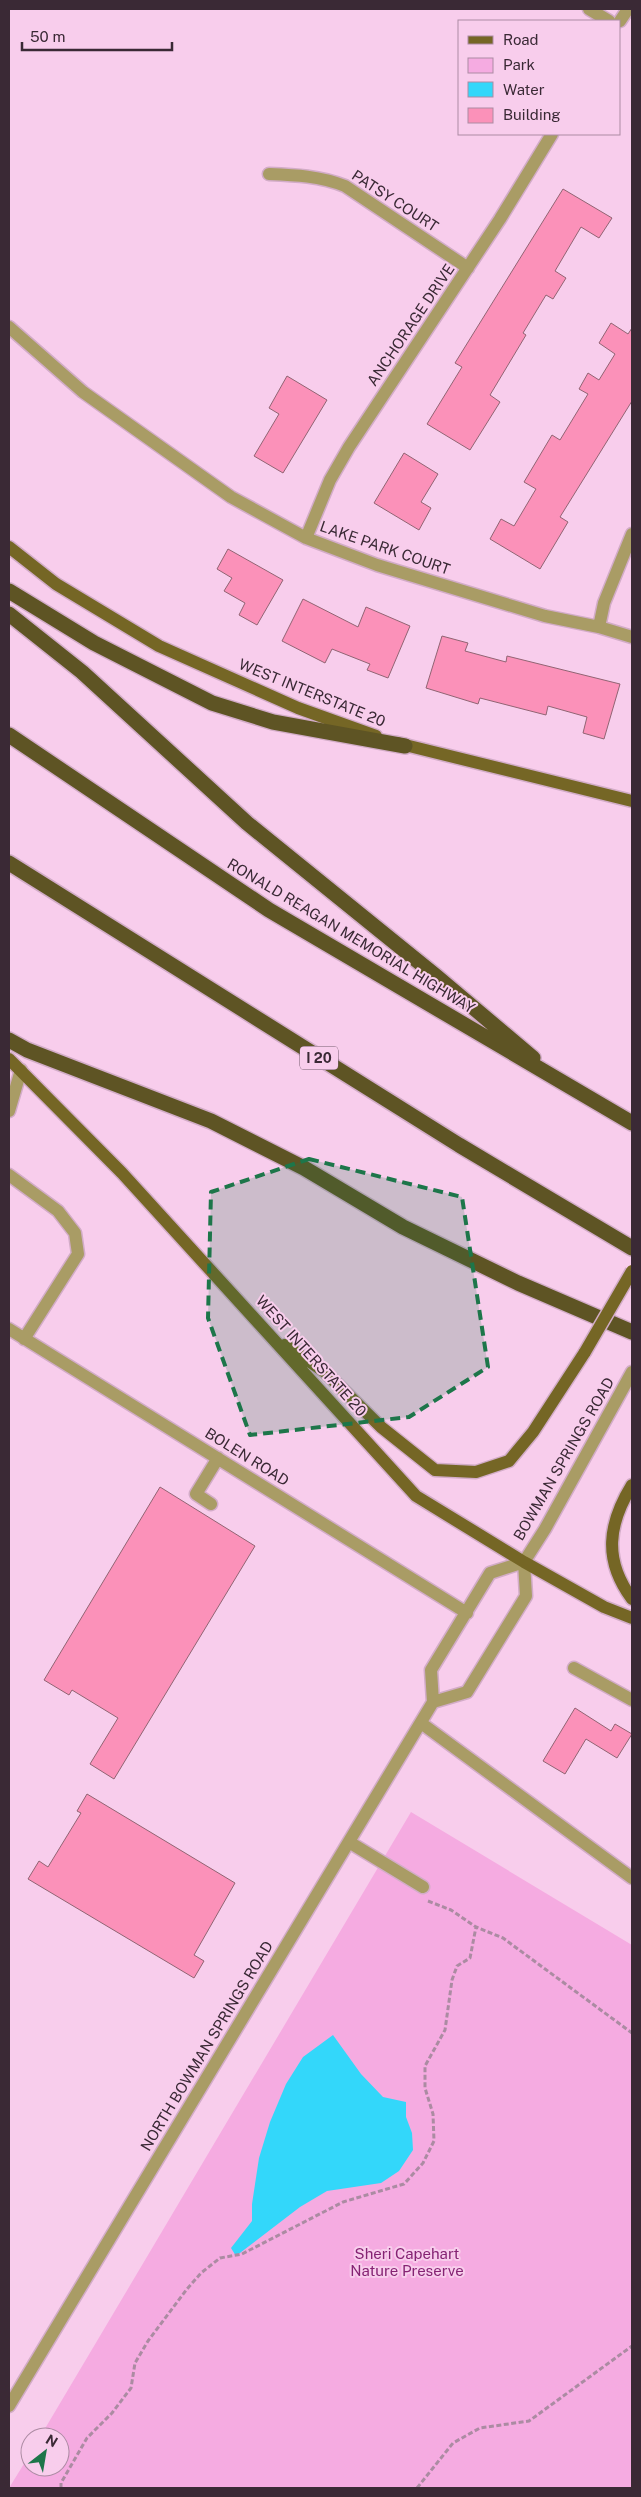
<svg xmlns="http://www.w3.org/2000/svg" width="641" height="2497" font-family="'Public Sans',sans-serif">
<rect width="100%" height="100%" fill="#f8cdec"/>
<!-- green -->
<path fill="#f5abe1" d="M411 1812 632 1945V2488H9L30 2454V2467H60V2437H40Z"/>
<!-- water -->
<path fill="#33d7fa" d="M333 2035 361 2074 383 2097 406 2102V2117L412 2133 413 2150 399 2171 381 2183 327 2191 300 2207 236 2256 231 2248 252 2221V2204L259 2158 270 2122 286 2084 303 2057Z"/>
<!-- building -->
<path fill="#fb91b9" stroke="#916473" d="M563 189 612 218 599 238 581 227 555 271 566 278 553 299 546 295 523 333 526 335 490 395 500 402 470 450 427 424 462 367 455 363Z
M611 323 628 334 632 328V401L560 517 568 522 540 569 490 539 501 519 514 526 536 489 524 482 552 435 560 440 588 394 579 389 588 373 599 380 615 354 599 343Z
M287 376 327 400 283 473 254 456 279 414 269 408Z
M404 453 438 474 421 502 431 508 419 530 374 503Z
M228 549 283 580 257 625 239 615 245 603 224 591 232 578 217 569Z
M303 599 358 627 366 607 410 626 388 678 367 670 370 664 332 649 325 663 282 641Z
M442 636 468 643 465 651 506 662 507 656 620 684 604 739 583 733 587 717 548 706 546 715 480 698 478 704 426 688Z
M160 1487 255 1546 114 1779 90 1764 118 1718 72 1690 69 1695 44 1680Z
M575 1708 611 1731 615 1724 632 1734 617 1758 586 1739 565 1774 543 1761Z
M87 1794 235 1883 194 1955 204 1961 194 1978 28 1879 39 1861 48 1867 81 1813 77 1811Z"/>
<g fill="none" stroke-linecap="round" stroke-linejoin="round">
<defs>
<path id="minor" d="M589 9 609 21
M620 21 628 9
M269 174C295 175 320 176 345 186L468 268
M9 327 83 392 231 497 306 538 377 565 545 616 599 627 632 637
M306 538 330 480 349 447 500 219 552 134
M599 627 604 603 632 534
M9 1111 21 1070
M9 1175 58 1211 75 1233 78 1254 24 1339
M9 1329 467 1613
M211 1504 196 1494 218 1458
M524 1562 545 1529 632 1372
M574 1668 632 1700
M433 1702 467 1692 526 1596 524 1562
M421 1723 632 1878
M349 1842 423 1887
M9 2406 433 1702 431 1670 490 1573 524 1562"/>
<path id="major" d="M9 547 56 584 159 646 298 708 376 736
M397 743 632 801
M9 1059 122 1173 416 1496 524 1562 604 1607 632 1618
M285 1345 325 1372 381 1427 435 1470 476 1472 509 1461 533 1432 585 1352
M632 1485C608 1524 603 1560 632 1599"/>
<path id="highway" d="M9 591 94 643 212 703 273 722 405 746
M9 614 82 672 247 823 436 976 533 1058
M9 735 269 910 632 1123
M9 863 459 1145 632 1248
M9 1040 27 1050 211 1121 304 1168 403 1227 518 1283 632 1332"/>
</defs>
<!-- minor casing -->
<use href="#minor" stroke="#d2acc7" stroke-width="15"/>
<!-- major casing -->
<use href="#major" stroke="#d2acc7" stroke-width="15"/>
<!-- highway casing -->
<use href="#highway" stroke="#d2acc7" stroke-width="18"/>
<!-- path -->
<path stroke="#ab8ba2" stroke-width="3" stroke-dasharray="5 2.5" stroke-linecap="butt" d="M428 1901 451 1910 476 1927 503 1938 632 2033
M61 2488V2483L87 2438 112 2413 131 2388 135 2363 148 2341 187 2289 201 2273 220 2258 242 2254 343 2202 404 2184 423 2163 434 2141 433 2114 425 2088V2066L445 2030 452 1980 457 1966 470 1958 476 1927
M417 2488 453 2443 480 2428 529 2421 632 2346"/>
<!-- minor -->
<use href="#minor" stroke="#a99c65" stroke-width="12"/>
<!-- major -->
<use href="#major" stroke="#756625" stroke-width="12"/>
<!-- highway -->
<use href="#highway" stroke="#5e5424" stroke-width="15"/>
<defs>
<path id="major-bridge" d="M585 1352 632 1271"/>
</defs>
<!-- major-bridge casing -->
<use href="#major-bridge" stroke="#d2acc7" stroke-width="15" stroke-linecap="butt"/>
<!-- major-bridge -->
<use href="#major-bridge" stroke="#756625" stroke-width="12"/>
</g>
<!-- marked area -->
<path fill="#1d764a" fill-opacity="0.2" stroke="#1d764a" stroke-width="4" stroke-dasharray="10 6" stroke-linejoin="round" d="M309 1159 462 1197 488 1367 409 1417 250 1435 208 1318 211 1192Z"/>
<g text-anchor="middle" stroke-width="4" stroke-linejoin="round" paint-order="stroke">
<!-- shield labels -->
<rect fill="#f8cdec" stroke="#735a6c" stroke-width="1" x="300" y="1046.5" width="38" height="23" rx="4"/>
<g font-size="14" font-weight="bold" fill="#3a2935">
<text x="319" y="1063">I 20</text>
</g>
<!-- street labels -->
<g font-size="15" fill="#3a2935" stroke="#f8cdec">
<text transform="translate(395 201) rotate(33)" y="5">PATSY COURT</text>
<text transform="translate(411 325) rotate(-56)" y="5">ANCHORAGE DRIVE</text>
<text transform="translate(385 548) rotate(19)" y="5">LAKE PARK COURT</text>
<text transform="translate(312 693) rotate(22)" y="5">WEST INTERSTATE 20</text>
<text transform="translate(351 936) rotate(31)" y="5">RONALD REAGAN MEMORIAL HIGHWAY</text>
<text transform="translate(311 1356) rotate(48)" y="5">WEST INTERSTATE 20</text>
<text transform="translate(247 1457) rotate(32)" y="5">BOLEN ROAD</text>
<text transform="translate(564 1459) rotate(-60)" y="5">BOWMAN SPRINGS ROAD</text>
<text transform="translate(207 2046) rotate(-59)" y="5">NORTH BOWMAN SPRINGS ROAD</text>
</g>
<!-- park labels -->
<g font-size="15" fill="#852373" stroke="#f8cdec">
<text x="407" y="2259">Sheri Capehart<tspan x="407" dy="17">Nature Preserve</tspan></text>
</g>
</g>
<!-- border -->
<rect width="641" height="2497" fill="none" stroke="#3a2935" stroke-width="20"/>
<!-- legend -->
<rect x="458" y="20" width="162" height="115" fill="#f8cdec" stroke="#ac8ba3"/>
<rect x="468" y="36" width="25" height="8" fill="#756625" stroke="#ac8ba3"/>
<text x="503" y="45" font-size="15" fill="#3a2935">Road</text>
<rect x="468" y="58" width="25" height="15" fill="#f5abe1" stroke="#ac8ba3"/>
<text x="503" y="70" font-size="15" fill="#3a2935">Park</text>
<rect x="468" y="82" width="25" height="15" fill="#33d7fa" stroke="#ac8ba3"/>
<text x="503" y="95" font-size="15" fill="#3a2935">Water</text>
<rect x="468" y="108" width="25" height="15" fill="#fb91b9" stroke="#ac8ba3"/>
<text x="503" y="120" font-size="15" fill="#3a2935">Building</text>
<!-- north arrow -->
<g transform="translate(45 2452) rotate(31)"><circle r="24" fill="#f8cdec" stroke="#ac8ba3"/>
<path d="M0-4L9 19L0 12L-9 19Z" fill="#1d764a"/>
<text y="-8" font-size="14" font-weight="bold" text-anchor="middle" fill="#3a2935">N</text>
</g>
<!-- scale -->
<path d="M22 42v8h150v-8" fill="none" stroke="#3a2935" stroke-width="2.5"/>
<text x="30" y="42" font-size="15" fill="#3a2935" stroke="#f8cdec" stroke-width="4" paint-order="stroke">50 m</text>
</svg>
